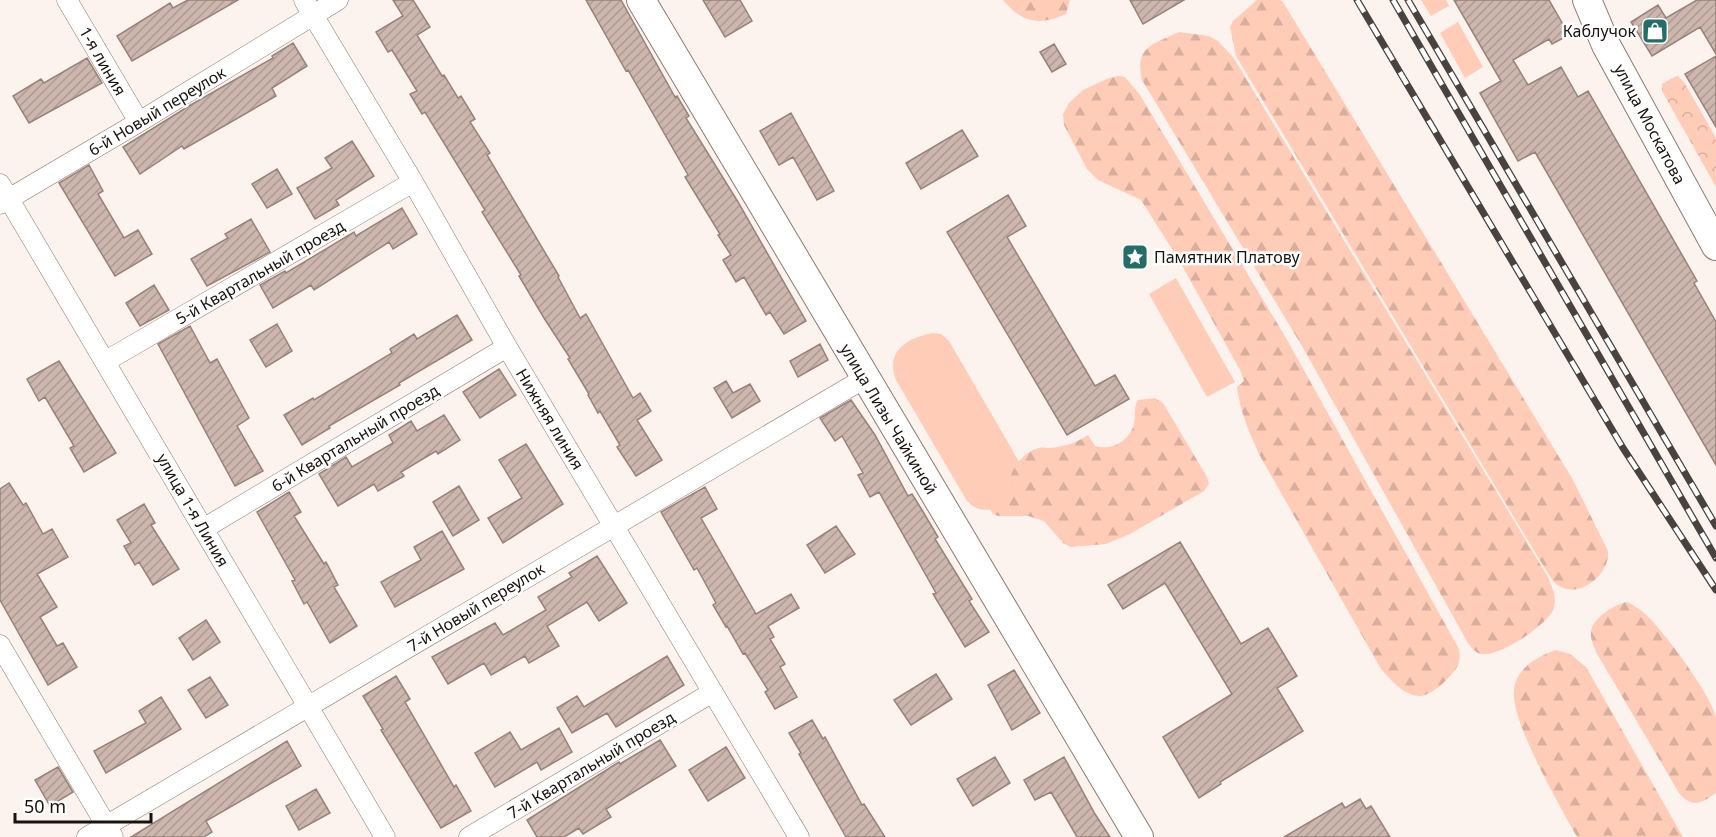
<svg xmlns="http://www.w3.org/2000/svg" width="1716" height="837" font-family="'Noto Sans',sans-serif">
<defs>
<pattern id="forest-firs" width="22" height="20" patternUnits="userSpaceOnUse" patternTransform="scale(1.5)"><rect width="22" height="20" fill="#ffccb8"/><path d="M5 1l3.5 6h-7zM16 11l3.5 6h-7z" fill="#daae9d"/></pattern>
<pattern id="park-crowns" width="20" height="18" patternUnits="userSpaceOnUse" patternTransform="scale(1.5)"><rect width="20" height="18" fill="#ffccb8"/><path d="M2 6a3 3 0 1 1 6 0M12 15a3 3 0 1 1 6 0" fill="none" stroke="#daae9d"/></pattern>
<pattern id="building-hatch" width="6" height="6" patternUnits="userSpaceOnUse" patternTransform="scale(1.5)"><rect width="6" height="6" fill="#ccb6ad"/><path d="M-1 1l2-2M0 6l6-6M5 7l2-2" fill="none" stroke="#af9b94"/></pattern>
</defs>
<rect width="100%" height="100%" fill="#fcf3ef"/>
<!-- grass -->
<path fill="#ffccb8" d="M1421 0H1446L1449 6 1431 16Z
M1458 22 1483 67 1465 78 1440 33Z
M1176 278 1235 382 1207 397 1149 294Z
M933 333 941 334 949 341 1021 465 995 509C983 511 976 510 967 501L896 380C885 351 907 338 933 333Z"/>
<!-- forest -->
<path fill="url(#forest-firs)" d="M1003 0H1070L1066 14C1039 26 1022 23 1003 0Z
M1257 0H1280L1283 2 1573 480 1608 551C1610 574 1580 599 1559 586 1554 584 1551 577 1547 572L1236 56 1230 27 1233 21Z
M1179 32 1209 36 1218 41 1233 57 1548 577C1552 587 1557 597 1554 608 1549 624 1503 654 1486 654 1477 655 1473 650 1468 643L1302 346 1142 80C1134 46 1154 44 1179 32Z
M1118 76 1125 77 1140 95 1286 338 1459 649C1460 655 1460 661 1457 667 1450 678 1433 695 1420 696 1404 696 1391 680 1381 669L1260 456C1250 434 1240 412 1237 387L1244 381 1240 370 1179 260 1141 200 1098 180 1087 169 1064 125 1063 114 1069 103 1083 90 1109 78Z
M1155 398 1163 403 1207 477 1209 484 1204 491 1130 534 1106 544 1071 547 1063 543 1044 521 1028 516H998L993 514 988 506 1009 486C1009 470 1024 451 1039 448 1042 447 1046 448 1049 448 1063 447 1077 443 1088 435L1095 446C1111 451 1129 442 1134 424 1136 416 1133 408 1138 400Z
M1627 602C1634 605 1640 609 1646 615 1663 630 1713 697 1716 718 1716 742 1716 769 1716 793 1701 804 1692 808 1679 793L1596 652C1594 646 1590 639 1591 632 1592 619 1614 604 1627 602Z
M1556 650 1570 654 1586 667 1683 837H1577C1561 808 1509 719 1514 689 1517 668 1538 656 1556 650Z"/>
<!-- park -->
<path fill="url(#park-crowns)" d="M1678 76 1684 82 1716 138V187L1662 91V84L1674 77Z"/>
<!-- building -->
<path fill="url(#building-hatch)" stroke="#97827a" stroke-width="1.5" d="M188 0H238L132 61 117 36 170 3 173 8Z
M393 0H413L430 27 417 35 442 76 444 75 458 98 461 96 475 119 470 122 490 153 487 155 559 276 558 277 580 318 586 314 633 398 640 393 651 411 637 420 662 460 636 476 617 447 620 445 600 411 598 413 588 395 589 394 568 359 570 358 544 318 519 276 521 275 482 212 485 210 425 112 422 114 410 94 417 91 392 50 388 52 376 32 403 16Z
M586 0H621L675 97 677 96 689 116 686 118 738 202 806 321 784 334 770 312 766 315 744 277 736 282 723 260 731 255 718 235 720 234 685 177 688 175 628 70 626 71Z
M703 0H740L752 21 725 37Z
M1130 0H1184L1143 24Z
M1454 0H1549L1569 35 1552 44 1549 39 1513 60 1528 85 1561 67 1578 97 1588 91 1697 281 1694 283 1716 322V465L1535 152 1518 161 1480 93 1501 81Z
M1697 0H1716V54L1700 27 1652 56 1631 22 1658 5 1666 18Z
M293 43 307 66 272 88 276 96 184 149 182 146 140 174 123 147 189 106 273 58 272 56Z
M1054 44 1066 64 1052 72 1040 52Z
M1716 56V127L1685 74Z
M87 58 102 83 29 123 13 96 41 79 44 83Z
M791 113 834 191 817 200 793 157 779 165 760 131Z
M962 130 978 156 921 189 906 163Z
M352 141 374 176 336 200 339 205 315 219 297 188 332 168 325 158Z
M89 165 103 191 98 194 124 238 138 230 152 254 115 276 59 183Z
M277 169 292 194 267 208 252 184Z
M1008 195 1026 226 1007 237 1095 386 1115 375 1129 399 1067 435 947 232Z
M402 208 417 234 393 249 389 242 314 290 311 285 273 308 260 285 285 271 286 273 354 232 356 236Z
M251 219 270 252 207 286 191 259 228 238 225 234Z
M154 285 169 310 140 326 126 303Z
M457 315 472 340 399 383 400 385 329 426 330 428 302 445 284 415 313 398 314 400 392 353 390 349 414 334 417 339Z
M277 324 292 351 266 367 250 340Z
M190 326 210 363 217 359 249 418 237 426 263 471 235 486 158 344Z
M820 344 828 360 798 377 790 361Z
M59 361 116 453 84 472 70 448 74 446 45 397 39 401 27 379Z
M499 369 516 395 480 418 463 392Z
M726 381 733 393 750 384 760 401 732 418 714 388Z
M851 400 875 435 908 496 912 494 922 510 938 537 935 539 972 599 969 601 989 632 965 647 933 594 936 593 879 492 870 497 858 475 863 473 842 436 835 441 820 418Z
M444 415 460 440 438 454 436 451 401 472 404 476 378 491 374 484 338 506 319 474 346 457 352 467 393 443 389 435 411 421 417 431Z
M526 444 563 504 503 543 488 518 522 498 499 460Z
M9 483 23 505 26 503 43 534 52 529 68 557 37 574 57 607 40 617 57 646 63 643 77 667 48 685 0 600V489Z
M459 486 479 520 453 536 433 502Z
M705 487 717 509 701 518 756 614 791 594 799 608 768 626 774 637 770 639 785 664 780 667 797 697 775 709 765 692 768 690 745 653 743 654 727 626 726 627 713 605 716 603 697 568 694 570 661 512Z
M289 492 301 512 294 516 324 564 326 562 338 585 334 587 357 626 330 643 307 602 304 604 292 581 295 580 257 512Z
M144 504 155 523 151 525 179 569 153 585 139 562 135 565 124 546 131 543 117 520Z
M836 526 855 554 825 573 807 545Z
M442 531 464 569 395 607 381 582 421 560 414 547Z
M1180 542 1241 644 1268 628 1297 676 1277 688 1303 731 1220 782 1221 784 1199 798 1163 737 1232 694 1165 583 1123 609 1108 585Z
M597 556 627 603 599 621 587 602 547 626 559 646 529 663 525 656 491 675 484 663 448 684 432 657 495 623 503 635 546 610 538 597 572 577 569 573Z
M206 620 220 642 193 660 179 638Z
M667 656 684 685 616 727 607 713 572 733 557 708 577 696 584 707Z
M1014 670 1040 713 1012 730 988 685Z
M936 674 952 699 911 725 894 700Z
M396 676 410 699 405 702 454 787 456 785 471 811 441 828 381 730 383 729 363 696Z
M210 677 228 705 206 718 188 690Z
M161 697 181 729 106 773 94 751 146 723 139 711Z
M812 720 823 739 825 737 862 805 864 804 885 837H846L799 754 801 753 789 733Z
M559 728 572 752 541 770 537 762 495 787 475 753 510 732 521 750Z
M660 740 676 766 606 809 611 817 583 834 579 828 564 837H537L527 820 619 762 620 764Z
M287 741 301 766 206 821 212 832 204 837H131Z
M726 747 745 778 708 801 689 770Z
M995 757 1010 783 973 806 957 779Z
M1064 757 1095 814 1110 837H1077L1051 792 1035 800 1024 780Z
M58 767 73 792 50 806 35 780Z
M316 789 330 813 299 830 286 806Z
M1360 799 1366 809 1371 806 1390 837H1284L1342 803 1345 808Z"/>
<g fill="none" stroke-linecap="round" stroke-linejoin="round">
<defs>
<path id="minor" d="M67 0 139 122
M304 0 413 182 507 347 799 837
M0 184 385 837
M0 204 139 122 338 0
M106 361 413 182
M203 529 507 347
M0 645 113 837
M87 837 865 378
M469 837 713 692"/>
<path id="secondary" d="M641 0 1139 837
M1587 0 1606 45 1716 246"/>
</defs>
<!-- minor casing -->
<use href="#minor" stroke="#8d7971" stroke-width="21"/>
<!-- secondary casing -->
<use href="#secondary" stroke="#8d7971" stroke-width="30"/>
<!-- minor -->
<use href="#minor" stroke="#fff" stroke-width="20"/>
<!-- secondary -->
<use href="#secondary" stroke="#fff" stroke-width="28"/>
<defs>
<path id="rail" d="M1357 0 1623 448 1716 590
M1393 0 1716 558
M1408 0 1716 526"/>
</defs>
<!-- rail casing -->
<use href="#rail" stroke="#49423f" stroke-width="7"/>
<!-- rail -->
<use href="#rail" stroke="#fff" stroke-width="4.5" stroke-dasharray="14" stroke-linecap="butt"/>
</g>
<!-- icons -->
<defs>
<symbol id="shop-square" viewBox="-11 -11 22 22"><rect x="-9" y="-9" width="18" height="18" rx="4" fill="#246e67" stroke="#fff"/><path d="M-5-2.5h2.3a2.7 3.5 0 0 1 5.4 0H5L5.5 6h-11ZM-1.5-2.5h3a1.5 2.3 0 0 0-3 0Z" fill="#fff"/></symbol>
<symbol id="sight-square" viewBox="-11 -11 22 22"><rect x="-9" y="-9" width="18" height="18" rx="4" fill="#246e67" stroke="#fff"/><path d="M0-6L1.8-2.2L6-1.7L2.9 1.2L3.7 5.4L0 3.3L-3.7 5.4L-2.9 1.2L-6-1.7L-1.8-2.2Z" fill="#fff"/></symbol>
</defs>
<g fill-rule="evenodd">
<use href="#shop-square" x="1640" y="16" width="30" height="30"/>
<use href="#sight-square" x="1120" y="242" width="30" height="30"/>
</g>
<g text-anchor="middle" stroke-width="5" stroke-linejoin="round" paint-order="stroke">
<!-- poi labels -->
<g font-size="16" fill="#19120f" stroke="#fff" text-anchor="end">
<text x="1636" y="37">Каблучок</text>
<text x="1154" y="263" text-anchor="start">Памятник Платову</text>
</g>
<!-- street labels -->
<g font-size="16" fill="#19120f" stroke="#fff">
<text transform="translate(103 61) rotate(60)" y="6">1-я линия</text>
<text transform="translate(157 111) rotate(-31)" y="6">6-й Новый переулок</text>
<text transform="translate(1650 124) rotate(62)" y="6">улица Москатова</text>
<text transform="translate(260 272) rotate(-30)" y="6">5-й Квартальный проезд</text>
<text transform="translate(550 419) rotate(59)" y="6">Нижняя линия</text>
<text transform="translate(889 419) rotate(59)" y="6">улица Лизы Чайкиной</text>
<text transform="translate(355 438) rotate(-31)" y="6">6-й Квартальный проезд</text>
<text transform="translate(193 510) rotate(60)" y="6">улица 1-я Линия</text>
<text transform="translate(476 607) rotate(-31)" y="6">7-й Новый переулок</text>
<text transform="translate(591 765) rotate(-31)" y="6">7-й Квартальный проезд</text>
</g>
</g>
<!-- scale -->
<path d="M15 813v9h136v-9" fill="none" stroke="#19120f" stroke-width="3"/>
<text x="24" y="813" font-size="18" fill="#19120f" stroke="#ffffff" stroke-width="4.5" paint-order="stroke">50 m</text>
</svg>
